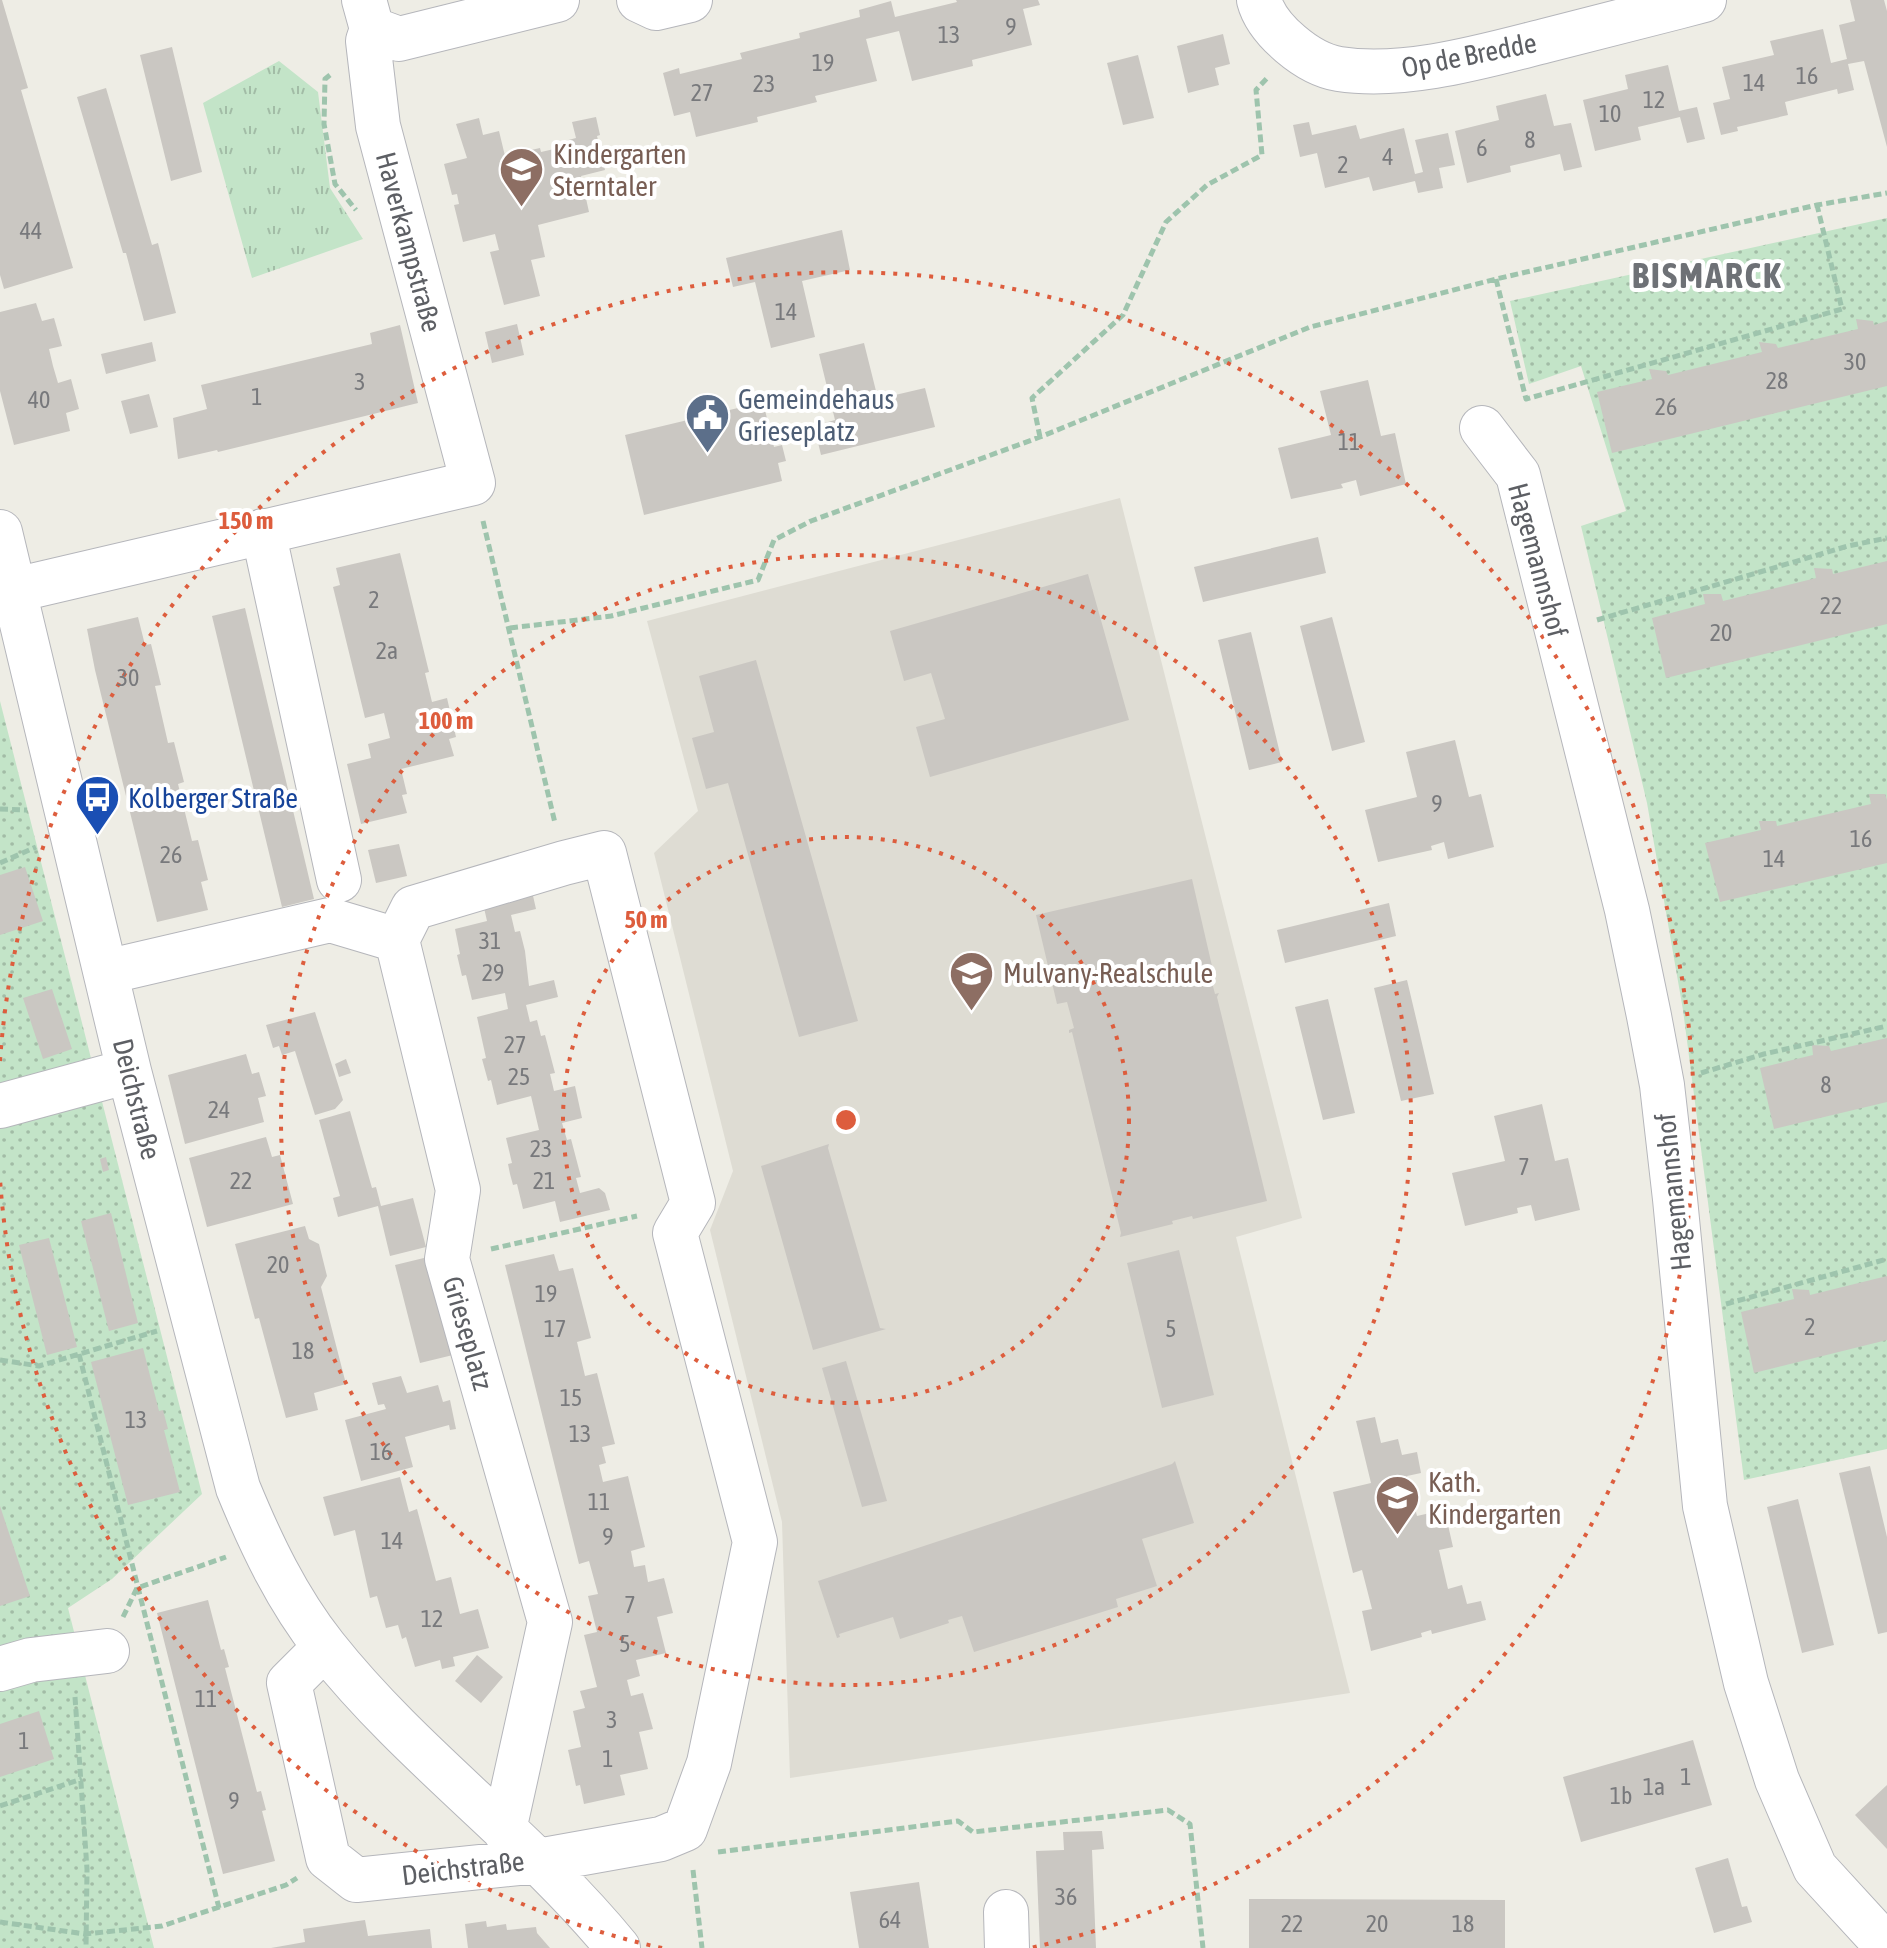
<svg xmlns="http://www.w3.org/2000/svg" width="1887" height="1948" font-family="'Asap Condensed',sans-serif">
<defs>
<pattern id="grass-dots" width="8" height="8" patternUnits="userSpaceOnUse" patternTransform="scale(2)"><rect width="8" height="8" fill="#c3e4c8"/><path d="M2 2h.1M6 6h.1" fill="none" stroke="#a2bca6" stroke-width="1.8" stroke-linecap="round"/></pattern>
<pattern id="park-tufts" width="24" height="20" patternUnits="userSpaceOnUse" patternTransform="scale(2)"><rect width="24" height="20" fill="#c3e4c8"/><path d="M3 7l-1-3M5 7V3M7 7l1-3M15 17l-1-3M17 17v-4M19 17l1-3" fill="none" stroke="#a2bca6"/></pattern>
</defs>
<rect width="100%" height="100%" fill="#eeede5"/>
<!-- education -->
<path fill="#dedcd3" d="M1120 498 1302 1218 1236 1237 1350 1693 790 1778 782 1522 710 1230 733 1171 654 853 698 811 647 621Z"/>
<!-- grass -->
<path fill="url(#grass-dots)" d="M1887 218V1449L1744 1480 1683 1010 1647 803 1581 526 1626 511 1581 366 1529 384 1510 301Z
M0 701 202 1494 112 1579 68 1608 154 1948H0Z"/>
<!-- park -->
<path fill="url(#park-tufts)" d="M279 61 318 92 330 188 363 239 252 278 203 103Z"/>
<!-- building -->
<path fill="#cac7c2" d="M0 0H2L28 88 21 90 73 268 4 289 0 275Z
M956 0H1038L1040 5 1023 9 1032 45 972 60 973 66 912 81 899 31 866 39 877 81 815 96 817 102 757 117 758 122 696 137 690 112 674 116 663 73 679 68 680 74 742 59 740 53 800 38 799 33 860 17 859 10 891 1 895 17 957 2Z
M1850 0H1884L1887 11V147L1864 61 1848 64 1854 90 1838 94 1837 89 1785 102 1788 115 1737 127 1738 131 1721 135 1713 103 1730 99 1722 67 1774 55 1770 41 1823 29 1831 63 1847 59 1839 25 1855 21Z
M1223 34 1230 64 1215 68 1219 85 1188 93 1177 46Z
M172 47 202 172 171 181 140 55Z
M1138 55 1154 118 1123 125 1107 63Z
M1668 65 1679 111 1697 107 1705 139 1687 143 1680 117 1638 127 1641 140 1595 151 1583 100 1628 89 1625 75Z
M106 88 152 245 158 243 176 313 144 321 126 253H123L77 97Z
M1546 94 1554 126 1571 123 1582 167 1564 171 1560 154 1510 166 1511 172 1467 183 1455 131 1499 120 1496 106Z
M596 117 600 135 597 136 605 170 581 176 589 212 538 225 545 257 531 260 540 296 504 305 490 252 499 250 495 234 463 242 454 205 459 204 457 194 452 195 444 164 467 158 456 124 479 118 483 135 499 131 505 156 540 148 541 152 563 147 561 142 576 138 572 122Z
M1309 122 1312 135 1356 125 1360 139 1404 128 1415 174 1423 172 1415 140 1448 133 1455 165 1439 168 1443 188 1418 193 1415 181 1373 191 1369 177 1325 188 1317 153 1300 157 1293 125Z
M842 230 850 270 802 281 815 337 771 348 755 282 733 287 726 258Z
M36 303 42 321 54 318 62 346 49 349 53 366 58 383 71 379 79 409 66 413 70 431 14 445 0 391V312Z
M1856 319 1873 321 1874 325 1887 321V386L1612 453 1597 392 1652 379 1649 369 1666 371 1668 375 1762 352 1759 342 1776 344 1778 348 1858 329Z
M517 324 524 355 492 363 485 332Z
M400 325 418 403 218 452 217 450 178 459 173 418 207 409 201 385 372 344 370 333Z
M152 342 156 361 106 374 101 354Z
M864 343 878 399 925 388 935 427 821 455 814 426 835 420 819 354Z
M1368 380 1381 436 1395 433 1406 484 1360 496 1356 480 1341 484 1343 488 1291 499 1278 448 1331 435 1320 391Z
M149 394 158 427 130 434 121 401Z
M763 402 774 447 782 445 786 461 778 463 782 481 644 515 625 435Z
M1318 537 1326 573 1203 602 1194 567Z
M400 553 429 672 425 673 432 702 447 698 456 737 449 739 454 756 401 769 407 794 402 795 407 813 361 824 347 764 371 758 368 744 390 738 384 713 365 718 333 587 340 585 336 568Z
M1887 561V624L1666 678 1652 618 1705 604 1703 594H1721L1723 601 1816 578 1814 568 1832 569 1833 574Z
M1088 574 1129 720 930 777 916 727 945 719 931 673 904 681 890 631Z
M245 608 314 899 282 907 212 616Z
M138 617 145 645 151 644 161 685 155 686 168 743 174 742 184 782 178 784 192 841 198 840 208 880 201 882 208 910 157 922 95 670 87 629Z
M1332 617 1365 742 1332 751 1300 626Z
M1251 632 1282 762 1249 770 1218 640Z
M756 660 858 1021 799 1037 728 783 706 789 692 738 714 732 699 676Z
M1455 740 1469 797 1481 794 1494 847 1448 859 1444 842 1431 846 1432 850 1378 862 1365 810 1417 797 1406 752Z
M1869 794H1885L1887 800V863L1720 902 1705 843 1761 830 1759 821H1776L1777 826 1871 804Z
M399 844 407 876 376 883 368 850Z
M25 867 43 921 0 935V875Z
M1192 879 1212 966 1208 967 1215 994 1219 993 1217 997 1267 1201 1193 1219 1192 1216 1172 1221 1173 1224 1120 1237 1121 1233 1072 1032 1069 1033V1030L1074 1028 1067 1002 1057 1004 1036 915Z
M531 887 536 909 511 915 515 932 520 931 525 951 529 986 554 980 558 997 526 1005 530 1022 537 1020 541 1036 545 1035 555 1073 550 1074 554 1091 575 1086 582 1118 562 1123 567 1140 571 1139 581 1177 576 1178 580 1193 599 1188 605 1193 610 1210 560 1222 555 1201 523 1209 517 1184 513 1185 510 1174 508 1164 512 1163 506 1138 539 1130 531 1096 497 1105 491 1080 488 1081 482 1059 486 1058 477 1017 508 1009 505 993 472 1000 466 975 462 976 457 955 460 954 455 929 487 921 482 899Z
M1389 903 1396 936 1285 963 1277 930Z
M1407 980 1434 1094 1401 1101 1374 988Z
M52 989 72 1049 43 1059 23 998Z
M1328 999 1355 1113 1323 1120 1295 1007Z
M315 1012 343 1100 335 1109 315 1115 295 1051 282 1055 279 1046 273 1048 266 1025Z
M1887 1038V1102L1774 1129 1760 1068 1813 1055 1812 1045 1829 1046 1831 1051Z
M246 1054 252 1074 259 1072 266 1096 258 1098 264 1122 185 1144 168 1075Z
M346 1059 351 1073 339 1077 335 1064Z
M1542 1104 1555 1161 1568 1158 1580 1210 1535 1221 1531 1205 1517 1208 1518 1213 1465 1226 1452 1173 1505 1161 1494 1116Z
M350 1111 372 1188 376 1187 381 1206 413 1198 426 1247 390 1256 378 1206 338 1217 333 1198 340 1196 319 1120Z
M266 1137 272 1157 280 1155 293 1204 207 1227 189 1158Z
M829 1144 828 1148 880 1328 886 1329 813 1350 761 1166Z
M106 1157 109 1170 103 1172 100 1159Z
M111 1213 138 1323 109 1331 81 1221Z
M305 1226 309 1239 319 1244 327 1276 321 1287 346 1384 314 1393 318 1410 286 1418 259 1318 255 1319 235 1244Z
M49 1238 77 1347 47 1355 19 1245Z
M1179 1250 1214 1395 1162 1408 1127 1263Z
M554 1254 559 1271 573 1268 591 1338 577 1342 585 1376 597 1373 615 1444 602 1447 606 1463 599 1465 603 1482 628 1476 645 1547 631 1551 634 1567 645 1565 648 1582 664 1578 673 1613 657 1617 666 1653 636 1660 640 1676 627 1680 631 1696 643 1693 653 1729 639 1732 648 1769 620 1775 625 1795 584 1804 580 1785 576 1786 568 1750 581 1747 573 1711 585 1708 580 1691 597 1687 584 1635 597 1632 588 1596 598 1594 589 1561 579 1564 505 1265Z
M428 1257 453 1355 420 1363 395 1265Z
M1887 1276V1340L1754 1373 1741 1312 1794 1299 1792 1289 1809 1290 1810 1295Z
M143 1348 159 1411 163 1410 168 1429 164 1430 180 1492 128 1505 91 1362Z
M846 1361 887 1501 862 1507 822 1368Z
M401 1376 407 1393 438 1385 443 1402 450 1400 456 1429 450 1430 449 1425 405 1437 413 1467 361 1481 345 1420 386 1409 384 1404 378 1405 372 1383Z
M1375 1417 1381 1443 1398 1439 1402 1455 1417 1452 1421 1473 1407 1476 1417 1516 1430 1513 1434 1528 1448 1525 1453 1547 1439 1550 1448 1589 1462 1585 1467 1604 1481 1601 1486 1620 1432 1634 1431 1630 1421 1633 1422 1637 1371 1651 1362 1611 1372 1609 1362 1570 1353 1573 1333 1492 1371 1483 1356 1421Z
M1175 1461 1194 1523 1142 1539 1157 1586 1116 1599 1118 1607 974 1652 962 1616 948 1620 949 1623 900 1639 893 1617 839 1634 840 1637 837 1638 818 1581 1172 1464Z
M1870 1466 1887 1537V1632L1878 1634 1839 1473Z
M400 1477 409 1512 417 1509 436 1581 451 1577 460 1614 478 1609 489 1648 453 1657 455 1666 442 1669 440 1660 415 1667 406 1637 402 1639 398 1625 386 1628 377 1596 370 1598 355 1530 334 1536 323 1497Z
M1798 1499 1834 1645 1802 1653 1767 1507Z
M0 1506 30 1596 0 1606Z
M208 1600 221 1650 224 1649 229 1667 225 1668 257 1792 261 1791 266 1810 262 1811 275 1861 223 1874 157 1613Z
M477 1655 503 1677 481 1703 455 1681Z
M39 1711 54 1759 0 1777V1724Z
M1693 1740 1712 1805 1581 1842 1563 1777Z
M1887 1785V1849L1855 1815Z
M1102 1831 1104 1849 1092 1850 1096 1948H1040L1036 1851 1064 1850 1063 1832Z
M1728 1858 1742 1907 1747 1906 1752 1922 1714 1933 1695 1868Z
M919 1882 929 1948H859L850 1892Z
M1249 1899 1505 1900V1948H1249Z
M365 1920 368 1936 430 1929 432 1948H271L305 1942 303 1929Z
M486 1921 487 1927 506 1924 507 1930 536 1927 537 1933 550 1948H468L465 1924Z"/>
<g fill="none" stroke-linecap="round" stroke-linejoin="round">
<defs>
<path id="minor" d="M639 0 656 8 690 0
M1259 0C1267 30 1308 64 1339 69 1404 79 1481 57 1544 41 1598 27 1651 14 1704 0
M372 29 399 39 557 0
M1482 428 1518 475 1627 910 1649 1016 1662 1085 1675 1199 1705 1506 1746 1683 1777 1780 1815 1868 1882 1941
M263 531 339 880
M0 532 129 1071 238 1488C261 1544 287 1599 325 1647 412 1757 529 1839 618 1948
M15 590 473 483 378 126 368 41 372 29 364 0
M106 972 330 920 397 940 458 1190 447 1259 550 1622 504 1830
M0 1106 129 1071
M325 1647 289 1683 328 1858 356 1880 538 1861 661 1839 685 1829 709 1763 755 1542 675 1233 693 1203 604 853 564 863 413 908 397 940
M0 1669 31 1660 107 1651
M1006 1912 1007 1948"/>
</defs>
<!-- minor casing -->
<use href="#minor" stroke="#b5b6bb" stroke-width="46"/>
<!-- path -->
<path stroke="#9ec4ad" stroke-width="5" stroke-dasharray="8 4" stroke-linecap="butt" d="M330 75 325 79 324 124 335 184 356 210
M1496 279 1526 399 1842 309 1817 205
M1040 437 1032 398 1123 315 1166 222 1207 185 1262 155 1256 90 1269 76
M483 521 555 823
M1597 620 1848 546 1887 538
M510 628 611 616 758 580 774 540 811 521 1040 437 1310 327 1496 279 1817 205 1887 193
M0 809 27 810
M0 863 36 847
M1701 1073 1764 1054 1887 1026
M491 1249 637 1216
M1726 1304 1887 1259
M79 1354 219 1908
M0 1360 39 1366 157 1331
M123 1617 137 1588 226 1557
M75 1697 87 1869 86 1948
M0 1806 82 1779
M718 1852 958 1821 973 1832 1168 1810 1190 1824 1203 1948
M693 1870 702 1948
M0 1922 85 1934 162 1926 286 1885 297 1878"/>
<!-- minor -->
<use href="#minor" stroke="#fff" stroke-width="44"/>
</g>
<!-- distance rings -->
<g fill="none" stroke="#dd5d3d" stroke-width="4" stroke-dasharray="4 8">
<circle cx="846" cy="1120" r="283"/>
<circle cx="846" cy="1120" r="565"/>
<path d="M662 1948A848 848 0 0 1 0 1179M0 1061A848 848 0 1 1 1030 1948"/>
</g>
<!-- icons -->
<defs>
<symbol id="school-pin" viewBox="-11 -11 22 30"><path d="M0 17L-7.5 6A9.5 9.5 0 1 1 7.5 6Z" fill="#8d6e63" stroke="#fff"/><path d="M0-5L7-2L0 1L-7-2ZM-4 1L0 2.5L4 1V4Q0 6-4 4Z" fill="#fff"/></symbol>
<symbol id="civic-pin" viewBox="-11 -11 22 30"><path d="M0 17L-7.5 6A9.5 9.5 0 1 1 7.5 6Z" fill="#5c6f8a" stroke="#fff"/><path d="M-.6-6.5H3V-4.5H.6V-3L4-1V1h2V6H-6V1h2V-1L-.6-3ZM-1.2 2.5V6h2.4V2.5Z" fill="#fff"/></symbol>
<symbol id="bus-pin" viewBox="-11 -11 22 30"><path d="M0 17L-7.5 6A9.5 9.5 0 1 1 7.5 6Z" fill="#1a4fb4" stroke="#fff"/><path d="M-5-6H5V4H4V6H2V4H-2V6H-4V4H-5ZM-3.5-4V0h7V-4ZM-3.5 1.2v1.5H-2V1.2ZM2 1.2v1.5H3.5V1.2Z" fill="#fff"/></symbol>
</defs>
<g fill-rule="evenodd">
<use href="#school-pin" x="496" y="144" width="51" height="69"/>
<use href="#civic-pin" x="682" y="390" width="51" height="69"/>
<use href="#bus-pin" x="72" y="772" width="51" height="69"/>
<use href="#school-pin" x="946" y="948" width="51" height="69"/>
<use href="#school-pin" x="1372" y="1472" width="51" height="69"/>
</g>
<g text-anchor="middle" stroke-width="8" stroke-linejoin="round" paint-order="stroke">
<!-- number labels -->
<g font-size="24" fill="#78797c">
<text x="1011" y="35">9</text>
<text x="949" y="43">13</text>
<text x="823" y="71">19</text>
<text x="1807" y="84">16</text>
<text x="1754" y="91">14</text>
<text x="764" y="92">23</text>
<text x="702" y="101">27</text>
<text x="1654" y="108">12</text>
<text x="1610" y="122">10</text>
<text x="1530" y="148">8</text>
<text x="1482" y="156">6</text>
<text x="1388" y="165">4</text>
<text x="1343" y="173">2</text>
<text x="31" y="239">44</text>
<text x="786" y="320">14</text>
<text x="1855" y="370">30</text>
<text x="1777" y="389">28</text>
<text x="360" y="390">3</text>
<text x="257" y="405">1</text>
<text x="39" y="408">40</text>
<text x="1666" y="415">26</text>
<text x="1349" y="450">11</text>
<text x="374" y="608">2</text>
<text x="1831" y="614">22</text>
<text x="1721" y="641">20</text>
<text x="387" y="659">2a</text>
<text x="128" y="686">30</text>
<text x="1437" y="812">9</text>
<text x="1861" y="847">16</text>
<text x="171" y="863">26</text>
<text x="1774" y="867">14</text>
<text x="490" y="949">31</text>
<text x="493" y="981">29</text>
<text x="515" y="1053">27</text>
<text x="519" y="1085">25</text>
<text x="1826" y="1093">8</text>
<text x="219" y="1118">24</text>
<text x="541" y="1157">23</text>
<text x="1524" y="1175">7</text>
<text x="241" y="1189">22</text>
<text x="544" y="1189">21</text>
<text x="278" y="1273">20</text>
<text x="546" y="1302">19</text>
<text x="1810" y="1335">2</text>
<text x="555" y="1337">17</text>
<text x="1171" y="1337">5</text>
<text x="303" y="1359">18</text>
<text x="571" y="1406">15</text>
<text x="136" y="1428">13</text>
<text x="580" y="1442">13</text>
<text x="381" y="1460">16</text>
<text x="599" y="1510">11</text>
<text x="608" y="1545">9</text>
<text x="392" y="1549">14</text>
<text x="630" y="1613">7</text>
<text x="432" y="1627">12</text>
<text x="625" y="1652">5</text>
<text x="206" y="1707">11</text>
<text x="612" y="1728">3</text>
<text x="24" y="1749">1</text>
<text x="608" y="1767">1</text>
<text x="1686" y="1785">1</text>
<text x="1654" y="1795">1a</text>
<text x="1621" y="1804">1b</text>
<text x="234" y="1809">9</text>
<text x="1066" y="1905">36</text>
<text x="890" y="1928">64</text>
<text x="1292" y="1932">22</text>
<text x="1377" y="1932">20</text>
<text x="1463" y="1932">18</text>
</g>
<!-- street labels -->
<g font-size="28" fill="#5d5f64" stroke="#fff">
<text transform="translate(1469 55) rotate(-11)" y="10">Op de Bredde</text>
<text transform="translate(409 242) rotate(75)" y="10">Haverkampstraße</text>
<text transform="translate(1538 560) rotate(75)" y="10">Hagemannshof</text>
<text transform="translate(137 1099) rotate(76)" y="10">Deichstraße</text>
<text transform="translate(1673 1192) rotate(-96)" y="10">Hagemannshof</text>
<text transform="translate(468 1333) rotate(74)" y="10">Grieseplatz</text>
<text transform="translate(463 1868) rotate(-7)" y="10">Deichstraße</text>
</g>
<!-- education labels -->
<g font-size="28" fill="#785e54" stroke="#fff" text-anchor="start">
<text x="553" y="164">Kindergarten<tspan x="553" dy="32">Sterntaler</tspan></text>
<text x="1003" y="983">Mulvany-Realschule</text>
<text x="1428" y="1492">Kath.<tspan x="1428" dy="32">Kindergarten</tspan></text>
</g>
<!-- service labels -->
<g font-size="28" fill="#4e5e75" stroke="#fff" text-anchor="start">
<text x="738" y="409">Gemeindehaus<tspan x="738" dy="32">Grieseplatz</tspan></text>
</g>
<!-- transit labels -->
<g font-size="28" fill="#164399" stroke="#fff" text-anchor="start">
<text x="128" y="808">Kolberger Straße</text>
</g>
<!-- district labels -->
<g font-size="36" font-weight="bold" letter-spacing="2" fill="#6e7176" stroke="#fff">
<text x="1707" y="288">BISMARCK</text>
</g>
</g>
<circle cx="846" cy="1120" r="12" fill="#dd5d3d" stroke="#fff" stroke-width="4"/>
<g font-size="24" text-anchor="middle" font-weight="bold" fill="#dd5d3d" stroke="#fff" stroke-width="8" stroke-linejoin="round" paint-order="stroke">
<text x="246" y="529">150 m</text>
<text x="446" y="729">100 m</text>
<text x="646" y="928">50 m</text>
</g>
</svg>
